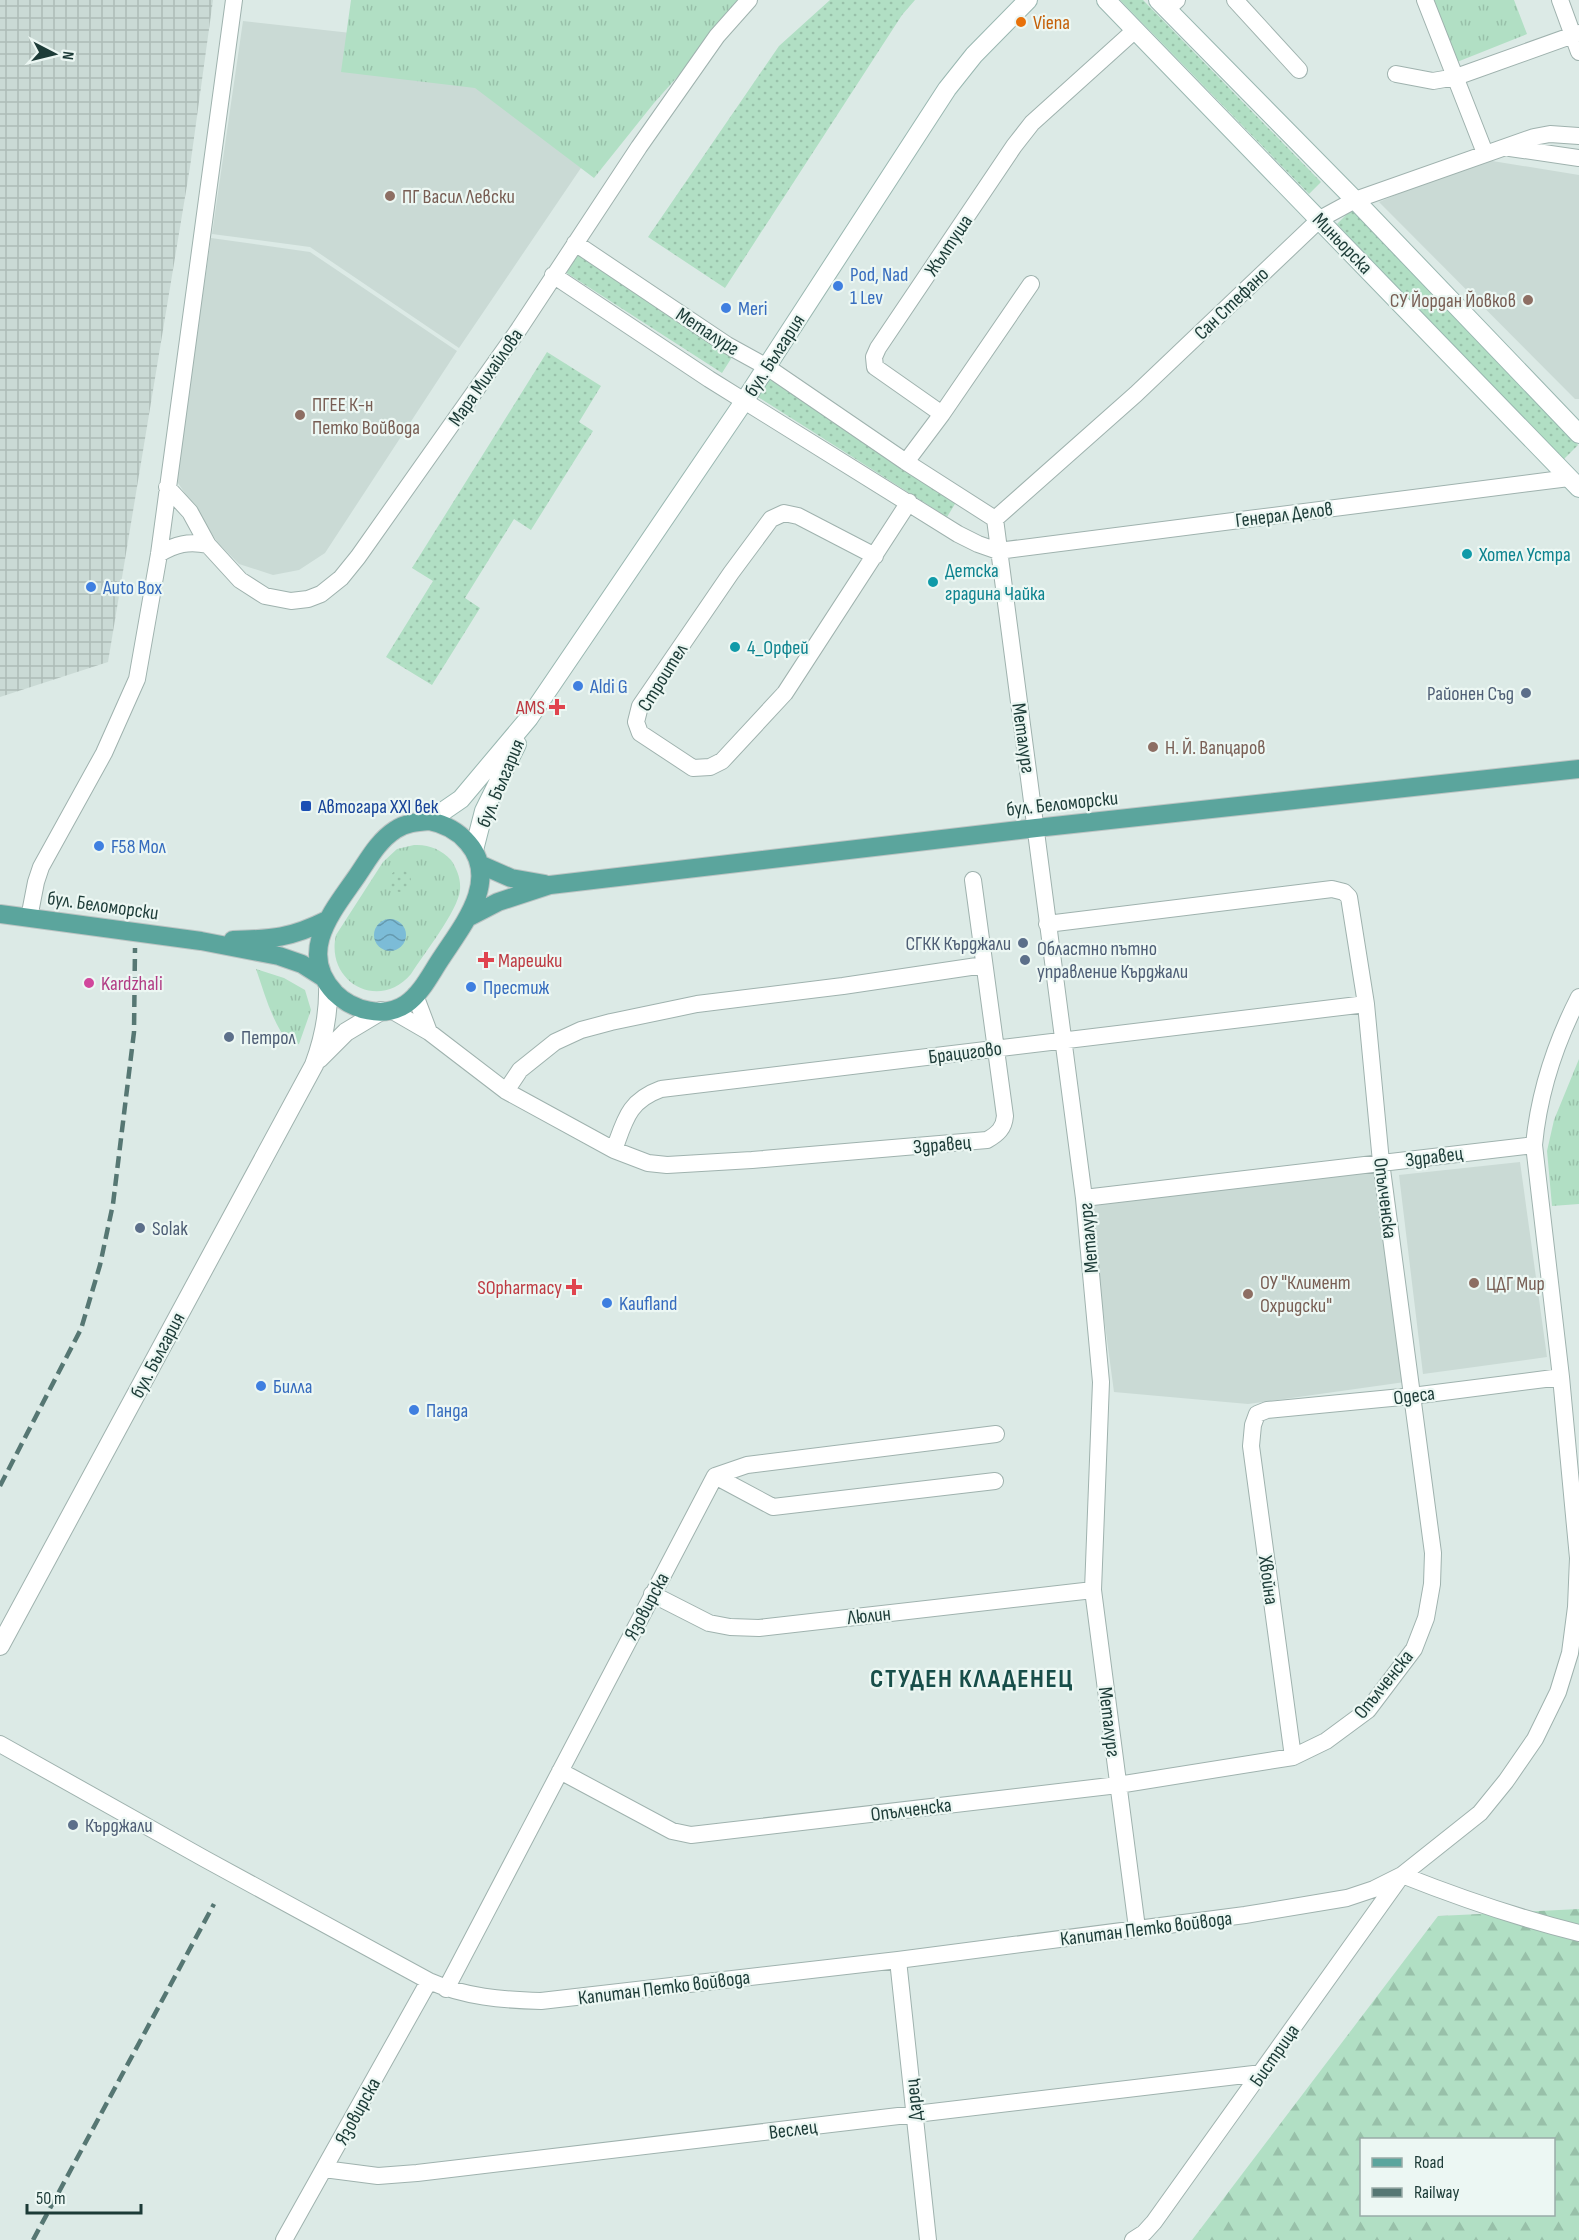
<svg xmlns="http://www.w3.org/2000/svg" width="1579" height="2240" font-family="'Sofia Sans Condensed',sans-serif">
<defs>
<pattern id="industrial-grid" width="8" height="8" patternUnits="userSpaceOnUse" patternTransform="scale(1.5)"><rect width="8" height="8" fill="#cadad5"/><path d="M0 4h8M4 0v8" fill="none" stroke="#adbcb7"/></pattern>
<pattern id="grass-tufts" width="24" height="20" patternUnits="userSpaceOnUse" patternTransform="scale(1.5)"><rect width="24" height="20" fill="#b1dfc4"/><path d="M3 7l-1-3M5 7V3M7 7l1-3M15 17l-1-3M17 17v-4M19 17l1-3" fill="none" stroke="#98c0a9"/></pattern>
<pattern id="forest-firs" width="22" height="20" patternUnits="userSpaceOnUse" patternTransform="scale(1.5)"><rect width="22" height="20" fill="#b1dfc4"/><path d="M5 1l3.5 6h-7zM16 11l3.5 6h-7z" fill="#98c0a9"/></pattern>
<pattern id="garden-dots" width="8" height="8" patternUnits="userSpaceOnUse" patternTransform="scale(1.5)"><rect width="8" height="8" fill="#b1dfc4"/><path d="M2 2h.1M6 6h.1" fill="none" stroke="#98c0a9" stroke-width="1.8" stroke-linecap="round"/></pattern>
<pattern id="water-waves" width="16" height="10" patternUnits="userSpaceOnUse" patternTransform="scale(1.5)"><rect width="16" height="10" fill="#7cbcd7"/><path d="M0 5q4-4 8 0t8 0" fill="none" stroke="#659aaf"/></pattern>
</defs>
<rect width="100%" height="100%" fill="#dceae6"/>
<!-- built -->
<path fill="#cadad5" d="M243 21 432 42 587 159 459 348 310 247 212 234Z
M1480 159 1579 175V399H1575L1379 202Z
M211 238 310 252 457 351 325 553 299 570 273 575 239 564 218 543 176 480Z
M1520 1162 1547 1357 1423 1374 1399 1175Z
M1380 1164 1405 1382 1248 1404 1114 1392 1089 1206Z"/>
<!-- industrial -->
<path fill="url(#industrial-grid)" d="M0 0H213L190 167 108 662 0 697Z"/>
<!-- grass -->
<path fill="url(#grass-tufts)" d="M351 0H746L654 103 594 178 475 88 341 72Z
M1432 0H1514L1527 34 1457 62Z
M414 845C428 844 441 849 451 860 457 869 461 879 460 890 458 911 423 955 411 974 379 1012 325 982 336 935L383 862 397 849Z
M256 969 284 978 305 990 311 1010 299 1044 291 1046C273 1025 265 995 256 969Z
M1579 1059V1204L1552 1206 1547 1151 1554 1120Z"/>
<!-- forest -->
<path fill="url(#forest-firs)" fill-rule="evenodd" d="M1579 1909V2240H1192L1438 1916ZM1362 2140H1554V2214H1362Z"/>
<!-- garden -->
<path fill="url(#garden-dots)" d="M830 0H915L902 15 725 288 648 237 779 46Z
M1120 0H1143L1321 182 1309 194Z
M1353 208 1578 445 1562 461 1337 224Z
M575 251 734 354 722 373 562 270Z
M547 352 601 386 579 422 593 431 531 530 514 519 465 598 480 608 432 685 386 657 433 581 412 568Z
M767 377 958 499 947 517 755 395Z
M389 881a11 11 0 1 1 22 0a11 11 0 1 1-22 0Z"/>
<!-- water -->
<path fill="url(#water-waves)" d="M374 935a16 16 0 1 1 32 0a16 16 0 1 1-32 0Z"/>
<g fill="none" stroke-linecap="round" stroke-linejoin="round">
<defs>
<path id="minor" d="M1235 0 1299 70
M1425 0 1485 153
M1560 0 1579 52
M1167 9 1177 0
M1396 74 1433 81 1456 77 1579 33
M1510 148 1579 158
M575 243 727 345 767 367 906 462 995 519
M553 275 709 379 958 534 978 544 998 551 1569 478
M942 414 1031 284
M906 462 942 414 875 367 874 357 878 348 1014 146 1032 123 1134 31
M167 487 190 512 208 545 240 580 265 596 291 601 308 599 321 594 341 578 358 557 519 329 639 147 717 36 749 0
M995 519 1084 1198 1101 1382 1093 1590 1137 1928
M995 519 1136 394 1320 219 1355 200 1534 137 1550 134 1579 136
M159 554C176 544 188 541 208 545
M875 556 798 516 784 513 771 519 731 573 640 706 636 722 640 733 693 768 710 767 722 761 785 693 909 502
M973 880 1005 1116C1004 1128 998 1134 987 1140L752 1160 667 1165 648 1163 614 1150C625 1120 628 1101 661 1089 896 1060 1131 1031 1366 1004
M29 918 36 882 41 867 104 753 137 679 159 554 234 0
M415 995 429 1032
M391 1010 429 1032 506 1091 614 1150
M506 1091 520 1070 555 1042 581 1030 611 1022 697 1004 843 986 984 965
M1084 1198 1534 1145
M715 1476 773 1507 995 1481
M652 1594 709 1623 730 1627 759 1628 1093 1590
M0 1744 205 1859 429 1981C465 1997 502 2000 541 2001L898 1960 1245 1915 1347 1898 1374 1889 1402 1875 1480 1813 1506 1781 1535 1739 1558 1692 1570 1653 1576 1607 1578 1558 1561 1377 1534 1145C1539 1092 1555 1044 1579 997
M1293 1757 1251 1446 1253 1425 1257 1414 1267 1410 1412 1396 1561 1377
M560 1771 672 1831 691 1835 1118 1785 1293 1757 1326 1741 1368 1710 1414 1649 1426 1618 1432 1584 1433 1553 1381 1162 1366 1004 1349 897 1344 892 1332 889 1047 924
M898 1960 928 2240
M446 1989 715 1476 747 1465 996 1434
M324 2169 378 2176 417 2173 1262 2073
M284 2240 429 1981
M1133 2240 1144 2233 1154 2222 1402 1875C1460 1898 1518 1918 1579 1933"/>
<path id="tertiary" d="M319 1059 346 1032 381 1011
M0 1646 314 1065C324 1038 329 1013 328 985"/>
<path id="secondary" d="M1106 0 1579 488
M1158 0 1355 200 1579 434
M429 821 461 799 529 718 745 400 947 89 974 55 1028 0
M474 850 484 811 517 744"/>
<path id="primary" d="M429 821C445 824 458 831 468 843 500 880 463 925 442 957 431 973 422 993 406 1004 384 1019 352 1010 335 993 296 952 333 911 357 876 368 860 378 841 395 830 405 823 417 822 429 821Z
M479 864 511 878 545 884
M0 914 201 941 279 956 302 964 324 978
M469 917 498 902 550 885 1036 828 1579 769
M233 940C273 939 291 938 327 920"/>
</defs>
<!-- minor casing -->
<use href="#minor" stroke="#9fb2ae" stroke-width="18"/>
<!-- tertiary casing -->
<use href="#tertiary" stroke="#9fb2ae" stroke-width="20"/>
<!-- secondary casing -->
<use href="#secondary" stroke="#9ab7b1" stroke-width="20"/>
<!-- primary casing -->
<use href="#primary" stroke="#bbc4c3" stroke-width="20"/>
<!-- minor -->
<use href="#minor" stroke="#fff" stroke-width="16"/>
<!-- tertiary -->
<use href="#tertiary" stroke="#fff" stroke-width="18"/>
<!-- secondary -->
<use href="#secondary" stroke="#fff" stroke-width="18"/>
<!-- primary -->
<use href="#primary" stroke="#5ba59d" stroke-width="18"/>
<!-- rail -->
<path stroke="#567773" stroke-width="4.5" stroke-dasharray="12 6" stroke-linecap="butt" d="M0 1486 81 1329 100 1265 113 1204 134 1032 135 948
M33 2240 214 1904"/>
</g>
<!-- markers -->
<circle fill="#e8710a" stroke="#ecf7f3" stroke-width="2" cx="1021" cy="22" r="6"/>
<g fill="#8d6e63" stroke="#ecf7f3" stroke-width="2">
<circle cx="390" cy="196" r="6"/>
<circle cx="1528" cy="300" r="6"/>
<circle cx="300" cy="415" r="6"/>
<circle cx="1153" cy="747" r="6"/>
<circle cx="1474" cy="1283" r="6"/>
<circle cx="1248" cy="1294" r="6"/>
</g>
<g fill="#3f7fe0" stroke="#ecf7f3" stroke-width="2">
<circle cx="838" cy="286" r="6"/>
<circle cx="726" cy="308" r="6"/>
<circle cx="91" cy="587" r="6"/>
<circle cx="578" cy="686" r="6"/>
<circle cx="99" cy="846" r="6"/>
<circle cx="471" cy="987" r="6"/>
<circle cx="607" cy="1303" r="6"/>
<circle cx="261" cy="1386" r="6"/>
<circle cx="414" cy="1410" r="6"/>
</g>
<g fill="#0f9aa8" stroke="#ecf7f3" stroke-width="2">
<circle cx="1467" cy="554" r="6"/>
<circle cx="933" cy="582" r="6"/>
<circle cx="735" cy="647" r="6"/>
</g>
<g fill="#5c6f8a" stroke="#ecf7f3" stroke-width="2">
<circle cx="1526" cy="693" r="6"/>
<circle cx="1023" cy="943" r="6"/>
<circle cx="1025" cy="960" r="6"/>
<circle cx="229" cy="1037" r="6"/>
<circle cx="140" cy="1228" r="6"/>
<circle cx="73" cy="1825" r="6"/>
</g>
<g fill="#e0444e" stroke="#ecf7f3" stroke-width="2">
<path d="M554 698h6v6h6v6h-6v6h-6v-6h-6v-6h6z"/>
<path d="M483 951h6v6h6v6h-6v6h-6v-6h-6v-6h6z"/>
<path d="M571 1278h6v6h6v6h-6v6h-6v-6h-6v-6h6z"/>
</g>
<rect fill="#1a4fb4" stroke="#ecf7f3" stroke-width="2" x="300" y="800" width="12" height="12" rx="3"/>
<circle fill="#d1479c" stroke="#ecf7f3" stroke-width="2" cx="89" cy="983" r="6"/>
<g text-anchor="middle" stroke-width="4.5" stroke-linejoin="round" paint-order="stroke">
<!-- food labels -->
<g font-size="20" fill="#c56008" stroke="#ecf7f3" text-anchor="start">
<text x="1033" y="29">Viena</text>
</g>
<!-- education labels -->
<g font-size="20" fill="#785e54" stroke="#ecf7f3" text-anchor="start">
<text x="402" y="203">ПГ Васил Левски</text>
<text x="1516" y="307" text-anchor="end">СУ Йордан Йовков</text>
<text x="312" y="411">ПГЕЕ К-н<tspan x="312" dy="23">Петко Войвода</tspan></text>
<text x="1165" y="754">Н. Й. Вапцаров</text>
<text x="1260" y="1289">ОУ "Климент<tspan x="1260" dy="23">Охридски"</tspan></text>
<text x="1486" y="1290">ЦДГ Мир</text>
</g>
<!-- street labels -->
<g font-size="20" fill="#1c3b37" stroke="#ecf7f3">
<text transform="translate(1343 243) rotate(46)" y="7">Миньорска</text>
<text transform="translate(948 245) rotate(-56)" y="7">Жълтуша</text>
<text transform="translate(1231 303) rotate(-44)" y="7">Сан Стефано</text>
<text transform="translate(708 331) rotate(33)" y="7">Металург</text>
<text transform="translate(774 355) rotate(-57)" y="7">бул. България</text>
<text transform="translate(485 377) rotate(-55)" y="7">Мара Михайлова</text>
<text transform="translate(1284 514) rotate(-7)" y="7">Генерал Делов</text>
<text transform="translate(662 677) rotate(-58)" y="7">Строител</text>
<text transform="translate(1024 738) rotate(82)" y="7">Металург</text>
<text transform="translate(500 783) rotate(-67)" y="7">бул. България</text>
<text transform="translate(1062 803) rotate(-6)" y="7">бул. Беломорски</text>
<text transform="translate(103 905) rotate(8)" y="7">бул. Беломорски</text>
<text transform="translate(965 1052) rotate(-7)" y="7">Брацигово</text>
<text transform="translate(942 1144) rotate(-5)" y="7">Здравец</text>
<text transform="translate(1434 1156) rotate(-7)" y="7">Здравец</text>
<text transform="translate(1386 1198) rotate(83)" y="7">Опълченска</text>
<text transform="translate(1088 1238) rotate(-95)" y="7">Металург</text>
<text transform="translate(157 1355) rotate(-62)" y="7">бул. България</text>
<text transform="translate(1414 1395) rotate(-7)" y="7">Одеса</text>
<text transform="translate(1269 1580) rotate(82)" y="7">Хвойна</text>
<text transform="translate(646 1606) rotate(-62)" y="7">Язовирска</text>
<text transform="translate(869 1615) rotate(-6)" y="7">Люлин</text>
<text transform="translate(1383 1684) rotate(-51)" y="7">Опълченска</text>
<text transform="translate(1110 1722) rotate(83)" y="7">Металург</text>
<text transform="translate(911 1809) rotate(-7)" y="7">Опълченска</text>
<text transform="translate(1146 1928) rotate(-7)" y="7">Капитан Петко войвода</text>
<text transform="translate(664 1987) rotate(-7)" y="7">Капитан Петко войвода</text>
<text transform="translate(1274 2055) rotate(-55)" y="7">Бистрица</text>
<text transform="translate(913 2100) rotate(-96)" y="7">Дарец</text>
<text transform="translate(357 2111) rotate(-61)" y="7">Язовирска</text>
<text transform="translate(793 2129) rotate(-7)" y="7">Веслец</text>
</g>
<!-- shop labels -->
<g font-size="20" fill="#366cbe" stroke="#ecf7f3" text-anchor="start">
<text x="850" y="281">Pod, Nad<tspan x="850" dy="23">1 Lev</tspan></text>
<text x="738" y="315">Meri</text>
<text x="103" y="594">Auto Box</text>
<text x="590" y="693">Aldi G</text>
<text x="111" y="853">F58 Mол</text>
<text x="483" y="994">Престиж</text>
<text x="619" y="1310">Kaufland</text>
<text x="273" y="1393">Билла</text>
<text x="426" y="1417">Панда</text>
</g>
<!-- culture labels -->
<g font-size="20" fill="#0d838f" stroke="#ecf7f3" text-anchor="start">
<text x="1479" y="561">Хотел Устра</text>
<text x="945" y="577">Детска<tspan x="945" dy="23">градина Чайка</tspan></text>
<text x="747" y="654">4_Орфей</text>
</g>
<!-- service labels -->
<g font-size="20" fill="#4e5e75" stroke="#ecf7f3" text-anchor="start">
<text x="1514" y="700" text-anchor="end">Районен Съд</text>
<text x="1011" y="950" text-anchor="end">СГКК Кърджали</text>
<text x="1037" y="955">Областно пътно<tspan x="1037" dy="23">управление Кърджали</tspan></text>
<text x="241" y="1044">Петрол</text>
<text x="152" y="1235">Solak</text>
<text x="85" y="1832">Кърджали</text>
</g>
<!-- health labels -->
<g font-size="20" fill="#be3a42" stroke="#ecf7f3" text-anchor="end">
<text x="545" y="714">AMS</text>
<text x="498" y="967" text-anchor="start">Марешки</text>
<text x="562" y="1294">SOpharmacy</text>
</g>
<!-- transit labels -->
<g font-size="20" fill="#164399" stroke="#ecf7f3" text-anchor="start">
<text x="318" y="813">Автогара XXI век</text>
</g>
<!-- hotel labels -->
<g font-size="20" fill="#b23c85" stroke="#ecf7f3" text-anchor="start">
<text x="101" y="990">Kardzhali</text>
</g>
<!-- district labels -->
<g font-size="26" font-weight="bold" letter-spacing="1.5" fill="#174e49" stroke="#ecf7f3">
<text x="972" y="1687">СТУДЕН КЛАДЕНЕЦ</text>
</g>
</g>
<!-- legend -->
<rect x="1360" y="2138" width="195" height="78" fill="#ecf7f3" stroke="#99aca8" stroke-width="1.5"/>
<rect x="1372" y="2158" width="30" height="9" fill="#5ba59d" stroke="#99aca8" stroke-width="1.5"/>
<text x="1414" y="2168" font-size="18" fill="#1c3b37">Road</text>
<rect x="1372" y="2188" width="30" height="9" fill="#567773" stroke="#99aca8" stroke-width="1.5"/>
<text x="1414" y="2198" font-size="18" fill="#1c3b37">Railway</text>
<!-- north arrow -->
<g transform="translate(54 54) rotate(97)" stroke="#ecf7f3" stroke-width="4.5" paint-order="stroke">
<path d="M0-4.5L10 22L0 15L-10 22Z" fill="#1c3b37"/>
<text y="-9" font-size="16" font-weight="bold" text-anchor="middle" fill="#1c3b37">N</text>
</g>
<!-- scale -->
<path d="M27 2204v9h114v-9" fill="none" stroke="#1c3b37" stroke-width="3"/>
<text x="36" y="2204" font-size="18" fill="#1c3b37" stroke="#ecf7f3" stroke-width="4.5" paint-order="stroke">50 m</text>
</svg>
